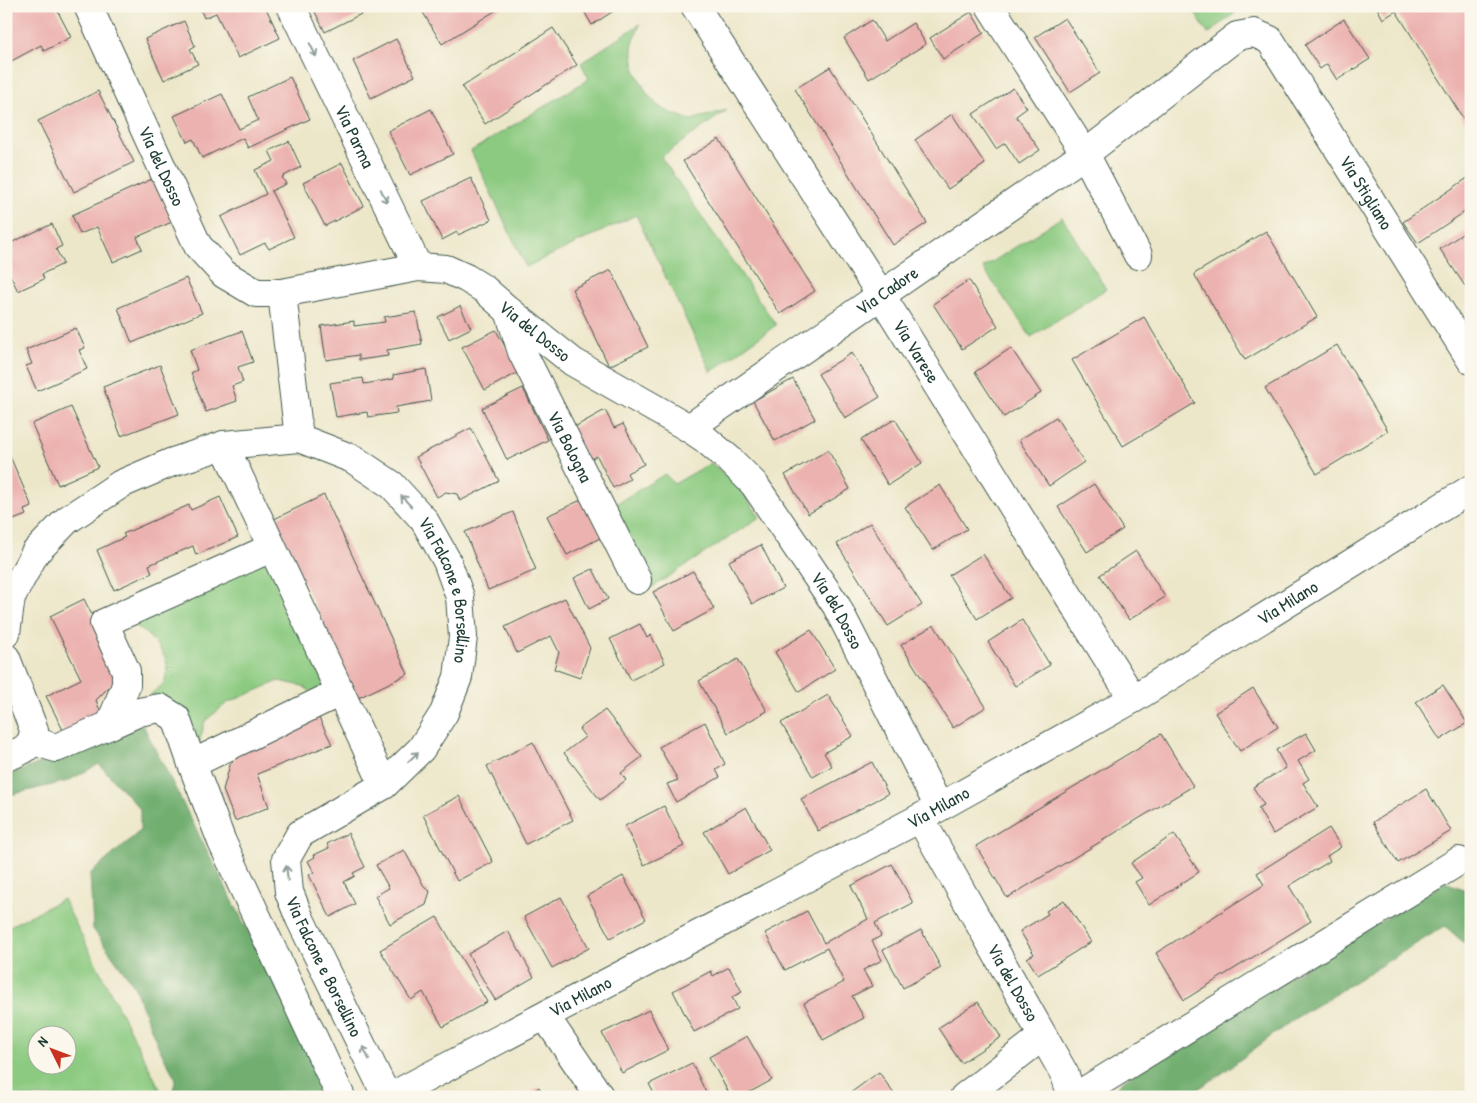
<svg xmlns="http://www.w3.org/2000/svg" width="1477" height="1103" font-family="'Patrick Hand',sans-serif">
<rect width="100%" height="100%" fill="#fbf7ec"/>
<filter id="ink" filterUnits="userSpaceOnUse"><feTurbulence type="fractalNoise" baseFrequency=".02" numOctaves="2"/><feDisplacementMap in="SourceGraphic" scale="10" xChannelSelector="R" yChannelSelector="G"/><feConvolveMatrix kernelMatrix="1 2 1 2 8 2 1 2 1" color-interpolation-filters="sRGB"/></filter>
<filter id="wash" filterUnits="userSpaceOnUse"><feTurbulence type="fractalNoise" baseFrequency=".0096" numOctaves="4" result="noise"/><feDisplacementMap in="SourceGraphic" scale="20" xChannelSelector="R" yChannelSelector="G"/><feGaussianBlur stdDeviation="1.12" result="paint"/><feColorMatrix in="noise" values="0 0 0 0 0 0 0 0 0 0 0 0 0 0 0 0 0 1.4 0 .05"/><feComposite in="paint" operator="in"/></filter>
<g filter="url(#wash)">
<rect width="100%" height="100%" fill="#ede7ca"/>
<!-- green -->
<path fill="#8cca81" stroke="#56845a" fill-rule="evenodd" d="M1191 6H1244L1208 34Z
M640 24 632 46 635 70 647 94 658 106 671 113 691 120 727 110 661 157 776 325 711 372 636 215 526 267 471 151 589 79 581 63Z
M1062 217 1106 289 1031 337 983 268Z
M711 463 735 483 760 517 651 588 609 508 665 474 674 484Z
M269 556 331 685 312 693 303 686 279 681 227 703 205 721 199 744 165 697 150 695C153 692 159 688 162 685 179 661 151 636 133 624Z
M63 899 161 1091 150 1097H6V928ZM38 1036H68V1066H38Z"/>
<!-- forest -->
<path fill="#71ae6f" stroke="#487652" d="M143 725 325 1082V1097H171L176 1079 159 1048 133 984 93 929 90 874 140 831V809L99 764 68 781 6 796V776Z
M1445 882 1471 892V949L1445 926 1294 1019 1221 1074 1186 1097H1110L1122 1081Z"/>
<g id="blocks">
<!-- building -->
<path fill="#ecb2b0" d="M6 6H55L71 37 44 51 41 45 6 64Z
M199 6H265L280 38 238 58 216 13 204 18Z
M312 6H377L325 32Z
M419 6H503L442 44Z
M581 6H621L592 25Z
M1376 6H1471V131L1396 11 1383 19Z
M971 12 984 33 943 59 930 38Z
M1065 18 1100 73 1070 92 1035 37Z
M1344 19 1370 59 1337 80 1327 64 1320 69 1305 45Z
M872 20 885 41 913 23 926 44 869 79 844 38Z
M184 21 195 46 190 49 198 64 164 80 145 39Z
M553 28 577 65 485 124 462 87Z
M396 39 415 76 371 98 353 61Z
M830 67 927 223 893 245 795 89Z
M290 77 310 119 248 148 243 138 202 158 193 139 187 142 174 116 222 94 239 129 258 120 248 97Z
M1013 88 1027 108 1016 116 1040 150 1019 164 1005 143 996 149 973 114Z
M98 91 134 162 74 192 38 121Z
M431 109 453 154 410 175 388 131Z
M952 114 985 164 948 189 915 140Z
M719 139 815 291 780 314 683 161Z
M289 141 301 167 282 177 286 184 271 191 294 237 269 249 265 243 240 255 221 217 266 194 255 170 274 161 269 151Z
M342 163 364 206 325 226 303 183Z
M1469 177 1471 180V219L1466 211 1418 243 1403 222Z
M471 178 491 220 458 235 457 232 442 240 423 201Z
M152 179 172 222 137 237 142 249 113 262 97 227 80 234 72 215Z
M52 224 62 246 56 249 63 264 42 274 44 279 18 291 6 267V245Z
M1471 228V281L1465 286 1440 249Z
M1266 231 1317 317 1245 360 1194 274Z
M611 270 648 347 609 366 572 289Z
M186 278 202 313 132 343 118 308Z
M969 280 998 326 962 349 933 304Z
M460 306 471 328 449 339 438 317Z
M416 312 422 344 387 350 388 356 359 360V355L326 360 321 326 354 321V326L385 322 384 317Z
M1144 317 1195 403 1123 446 1072 360Z
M76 328 85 348 79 350 87 369 37 391 26 366 32 364 26 350Z
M496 330 519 372 485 390 462 347Z
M242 331 253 362 238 367 243 382 232 386 237 401 206 412 191 373 197 370 190 350Z
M1337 345 1388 431 1317 474 1265 388Z
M1011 348 1041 393 1004 417 975 372Z
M852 353 880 397 845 418 818 374Z
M160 365 179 414 121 436 103 387Z
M426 369 431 401 396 407 397 413 368 417 367 412 336 417 330 383 363 378 364 384 394 379 393 375Z
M793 379 815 419 775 441 753 401Z
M523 388 548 440 507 460 482 408Z
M71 407 98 467 58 485 32 424Z
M605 410 614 428 623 424 644 464 627 473 630 479 613 488 597 456 588 461 571 429Z
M1056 417 1084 462 1049 486 1019 440Z
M895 419 922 463 888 485 861 440Z
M471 428 499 481 460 501 457 494 446 492 437 497 416 457Z
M6 447 32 507 24 510 26 515 6 523Z
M828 450 850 489 808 514 785 475Z
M1094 484 1123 529 1087 552 1058 507Z
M940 485 967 529 933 550 905 507Z
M324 495 408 674 358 698 274 519Z
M220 497 238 537 196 555 193 546 149 565 152 573 114 590 97 550 125 537 123 534 189 505 191 510Z
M583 499 602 537 567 555 547 516Z
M513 512 536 570 488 590 465 532Z
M870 523 922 605 888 626 837 544Z
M761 545 783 588 752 604 729 561Z
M1136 551 1165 597 1129 620 1100 575Z
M983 554 1011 598 977 619 949 575Z
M593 569 608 599 589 609 574 578Z
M693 571 714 609 674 631 653 592Z
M565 598 590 648 580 678 554 669 559 652 551 636 517 653 505 627Z
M84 599 118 668 117 676 110 686 96 700 101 714 64 732 46 696 81 679 50 616Z
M1022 620 1050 665 1015 686 988 642Z
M640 624 647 638 651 635 665 663 631 680 610 639Z
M934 625 986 707 953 728 901 645Z
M811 630 835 669 799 692 775 652Z
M738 659 767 711 728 733 699 681Z
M1443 685 1467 723 1440 740 1416 702Z
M1253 688 1278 727 1240 751 1215 713Z
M828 695 853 736 824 753 832 766 813 777 781 723Z
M605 710 642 757 621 773 626 780 600 800 564 753 585 737 579 729Z
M316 712 332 744 257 774 269 807 235 821 223 790 230 765 239 752Z
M705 722 725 764 716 770 720 777 676 802 667 784 678 780 659 747Z
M1306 733 1316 750 1298 761 1309 779 1303 783 1318 807 1273 834 1258 808 1264 805 1253 787 1286 768 1276 750Z
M1161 734 1193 786 1007 898 976 846Z
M533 742 573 820 526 844 487 766Z
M872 762 888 794 818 831 801 799Z
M1426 789 1451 831 1398 863 1373 822Z
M459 796 493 862 457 881 423 815Z
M664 806 684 846 644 865 625 826Z
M746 807 770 850 728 874 704 832Z
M1329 828 1341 847 1327 856 1330 861 1289 886 1311 921 1184 1000 1156 953 1264 885 1257 873Z
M348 833 365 867 353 873 355 876 344 882 355 904 330 917 309 875 314 872 308 861 315 857 314 855 329 848 327 844Z
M1174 834 1199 872 1149 905 1135 882 1142 878 1131 863Z
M404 850 425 888 430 891 426 905 390 924 375 896 389 888 376 865Z
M892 864 913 903 875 923 881 936 872 941 882 960 863 970 872 986 852 996 864 1018 823 1040 804 1003 844 982 827 948 785 970 765 933 807 911 824 943 868 919 851 886Z
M623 876 646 919 610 938 587 896Z
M561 897 589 948 552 968 524 917Z
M1064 900 1091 942 1038 975 1027 958 1034 954 1020 931 1048 914 1046 911Z
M437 917 487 1002 443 1027 423 992 411 1000 380 950Z
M921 930 941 968 903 988 883 950Z
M508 931 534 977 495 1000 468 954Z
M729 967 742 992 732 997 738 1009 694 1032 673 991 711 971 713 976Z
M978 1002 1001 1037 961 1063 938 1028Z
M649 1010 668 1050 622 1073 602 1033Z
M747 1036 772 1080 741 1097H731L709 1057Z
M692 1063 708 1097H656L649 1084Z
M879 1072 896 1097H845Z
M539 1087 545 1097H524Z"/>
</g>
</g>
<g filter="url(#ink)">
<use href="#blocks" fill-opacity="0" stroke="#3e564a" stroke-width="1"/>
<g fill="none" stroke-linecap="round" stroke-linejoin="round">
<defs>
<g id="minor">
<path id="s1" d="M88 6 198 246 224 274 256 293H282L418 267 446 269 466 278 484 289 509 311 573 362 689 428 704 438 730 460 754 484 836 605 939 807"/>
<path id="s2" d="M291 6 418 267"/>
<path id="s3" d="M695 6 881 295 1133 699"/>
<path d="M990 6 1085 154 1138 255"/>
<path d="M282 293 299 438"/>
<path id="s4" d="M509 311 522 352 637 580"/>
<path id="s5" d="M689 428 1085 154 1237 36 1254 33 1270 40 1471 360"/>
<path d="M224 445 384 785"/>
<path id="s6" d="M6 633 11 597 35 553 67 520 121 484 170 463 224 445 299 438 353 459 392 485 424 520 447 561 460 597 463 637 458 677 444 713 421 749 384 785 300 834 286 859 289 892 300 919 387 1097"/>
<path d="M6 658 34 730C32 748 23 751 6 757"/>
<path d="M110 725 139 712 160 708 176 718 192 764 340 692"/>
<path d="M33 741 56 748 110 725 126 685V671L104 623 271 548"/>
<path d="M192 764 222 842 341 1097"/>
<path id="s7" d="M920 818 1065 1075 1072 1097"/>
<path d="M545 1016 600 1097"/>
<path id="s8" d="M390 1097 920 818 1133 699 1471 489"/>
<path d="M964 1097 1043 1036"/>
<path d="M1075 1097 1459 861"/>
</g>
</defs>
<!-- minor casing -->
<use href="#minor" stroke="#3e564a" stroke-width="30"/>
<!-- minor -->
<use href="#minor" stroke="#fff" stroke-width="28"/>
</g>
<!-- one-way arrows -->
<defs><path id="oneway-shaft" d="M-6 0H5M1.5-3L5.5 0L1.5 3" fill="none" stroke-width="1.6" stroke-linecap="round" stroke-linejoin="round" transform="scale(1.25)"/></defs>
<g stroke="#8f9e9a">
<use href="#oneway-shaft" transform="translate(313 50) rotate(64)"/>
<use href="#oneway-shaft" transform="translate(384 196) rotate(64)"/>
<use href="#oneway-shaft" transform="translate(406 501) rotate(-133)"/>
<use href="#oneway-shaft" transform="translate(413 757) rotate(-44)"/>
<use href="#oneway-shaft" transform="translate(287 873) rotate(-96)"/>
<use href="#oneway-shaft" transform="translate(366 1053) rotate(-116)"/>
</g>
</g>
<g text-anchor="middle" stroke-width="4" stroke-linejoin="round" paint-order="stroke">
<!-- street labels -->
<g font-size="18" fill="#1f3d34" stroke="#fbf7ec">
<text dy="6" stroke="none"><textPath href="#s2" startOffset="145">Via Parma</textPath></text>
<text dy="6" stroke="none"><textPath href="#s1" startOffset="176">Via del Dosso</textPath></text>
<text dy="6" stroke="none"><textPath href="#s5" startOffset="889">Via Stigliano</textPath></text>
<text dy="6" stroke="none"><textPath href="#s5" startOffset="241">Via Cadore</textPath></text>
<text dy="6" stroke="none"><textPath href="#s1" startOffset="641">Via del Dosso</textPath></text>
<text dy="6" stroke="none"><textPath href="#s3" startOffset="410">Via Varese</textPath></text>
<text dy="6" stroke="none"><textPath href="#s4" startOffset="149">Via Bologna</textPath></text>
<text dy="6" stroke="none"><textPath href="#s6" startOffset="610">Via Falcone e Borsellino</textPath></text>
<text dy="6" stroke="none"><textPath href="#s8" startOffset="1025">Via Milano</textPath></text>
<text dy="6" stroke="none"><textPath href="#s1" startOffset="1061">Via del Dosso</textPath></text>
<text dy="6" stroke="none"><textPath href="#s8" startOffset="620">Via Milano</textPath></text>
<text dy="6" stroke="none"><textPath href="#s6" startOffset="1075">Via Falcone e Borsellino</textPath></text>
<text dy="6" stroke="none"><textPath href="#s7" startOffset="189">Via del Dosso</textPath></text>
<text dy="6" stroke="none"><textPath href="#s8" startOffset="215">Via Milano</textPath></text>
</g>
</g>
<!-- margin -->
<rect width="1477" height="1103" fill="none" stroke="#fbf7ec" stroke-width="25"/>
<!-- north arrow -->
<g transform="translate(52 1050) rotate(312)"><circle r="24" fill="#fbf7ec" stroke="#a3ada2"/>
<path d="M0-4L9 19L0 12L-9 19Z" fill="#c8321e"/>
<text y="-8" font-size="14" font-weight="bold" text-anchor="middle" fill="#1f3d34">N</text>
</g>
</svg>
